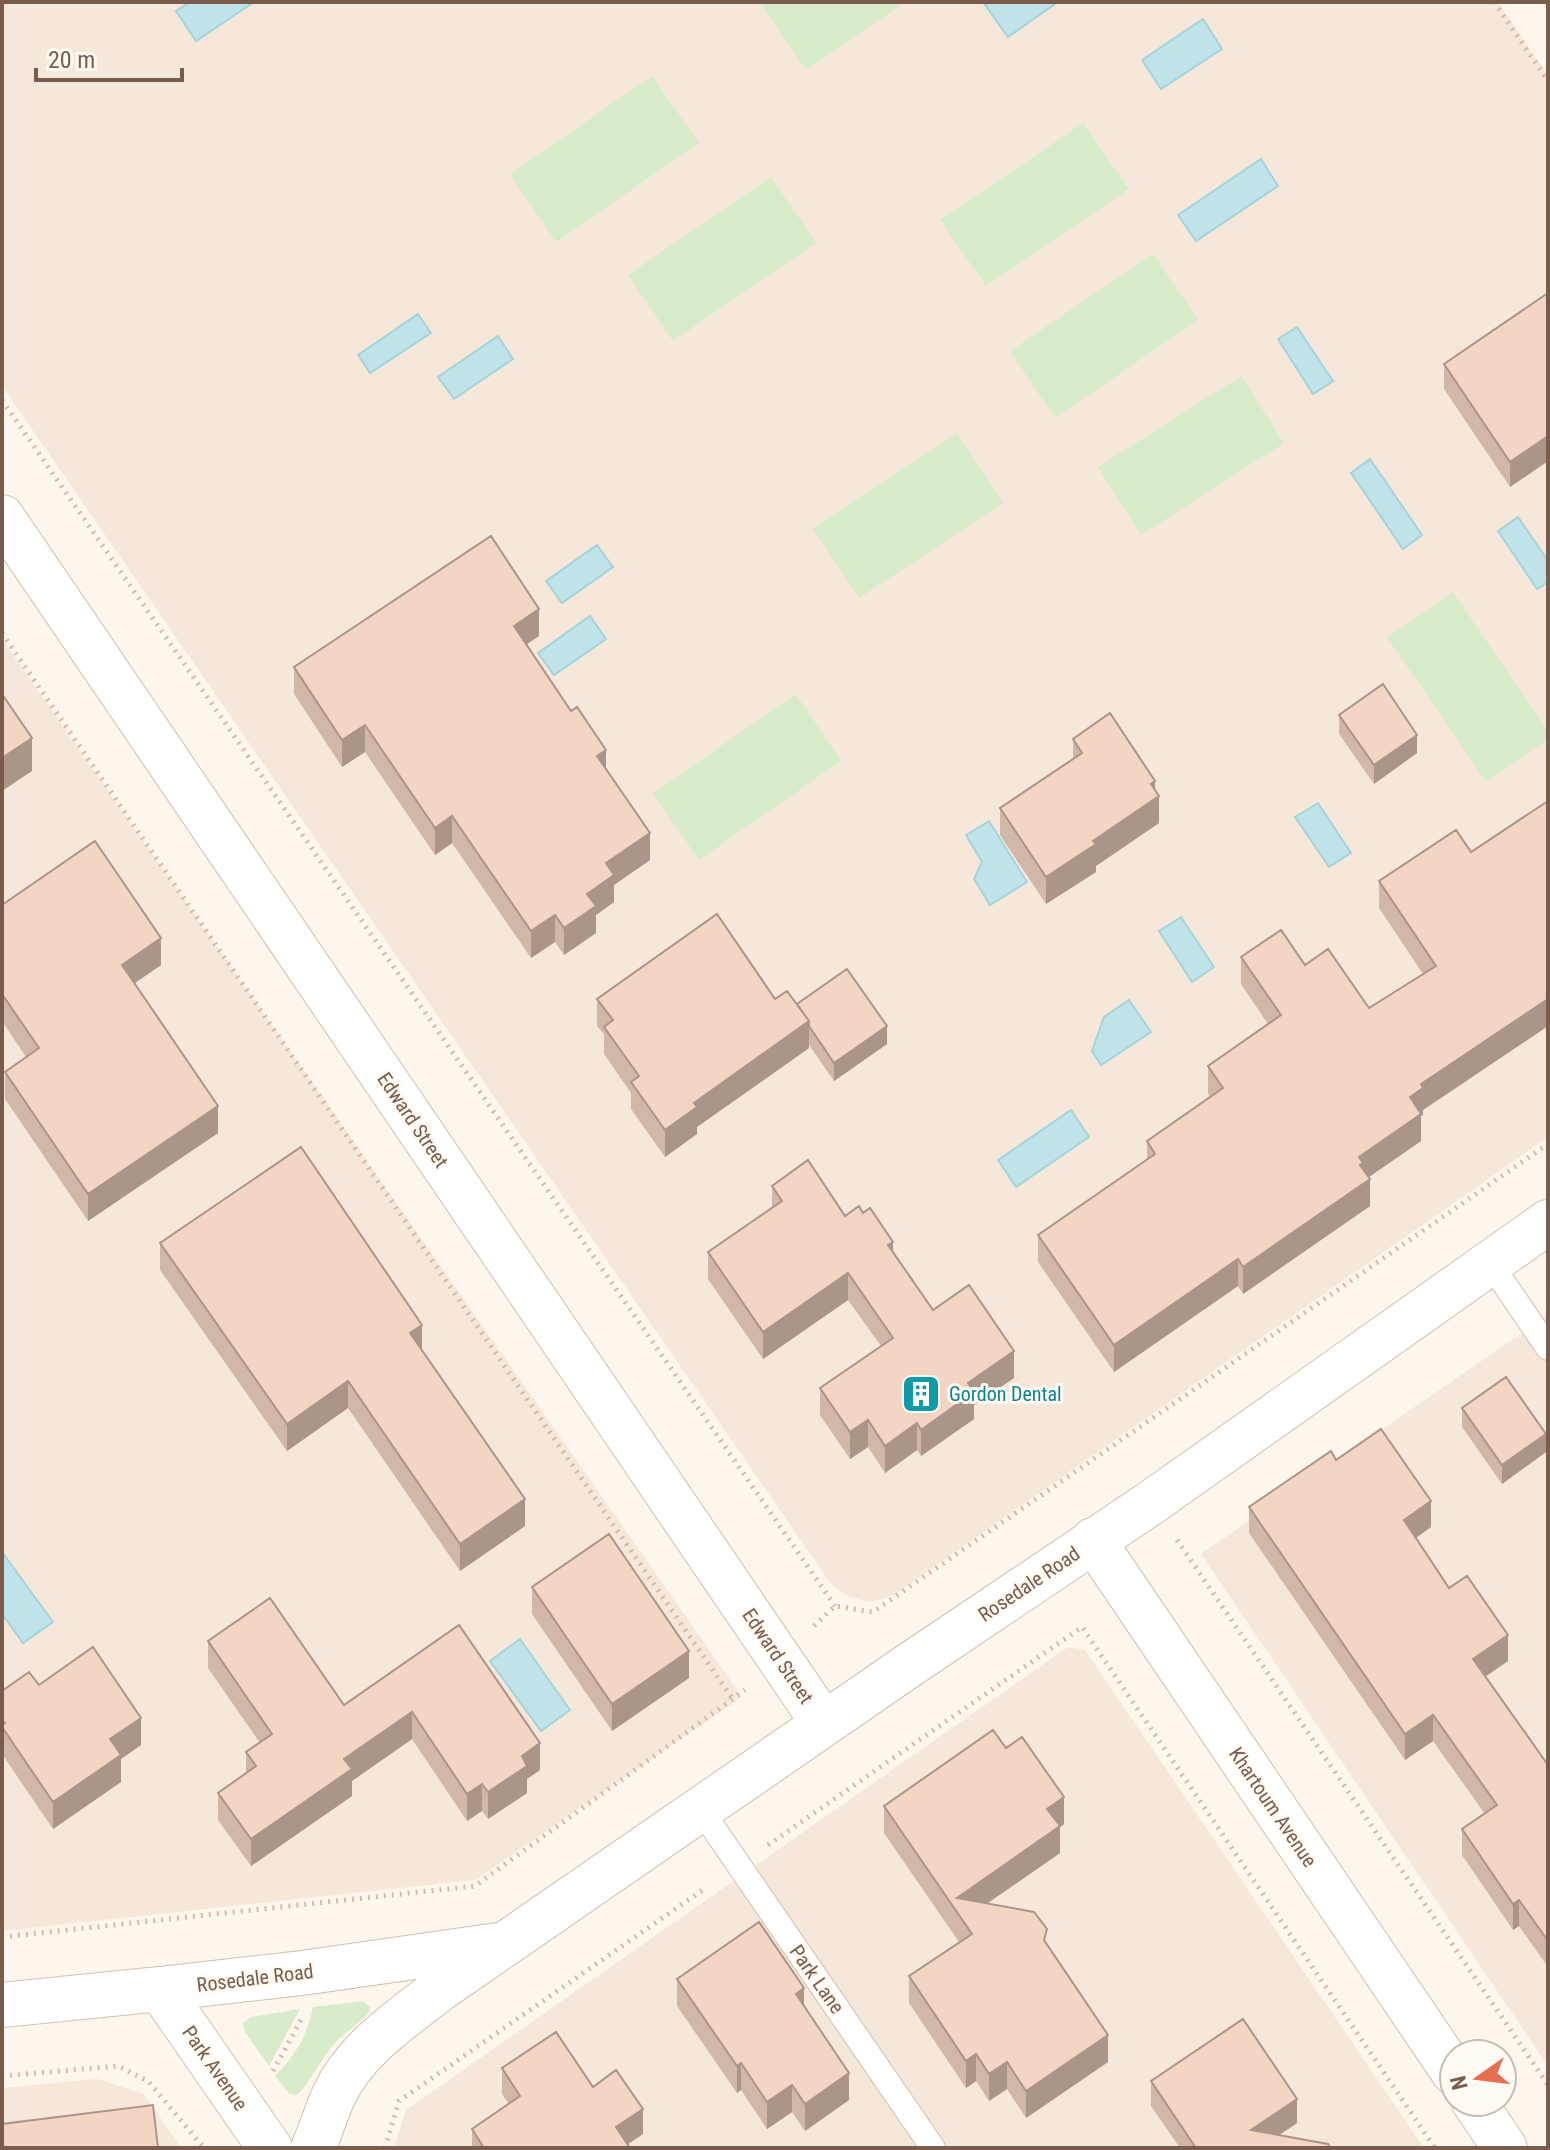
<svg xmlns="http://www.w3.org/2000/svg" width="1550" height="2150" font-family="'Roboto Condensed',sans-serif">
<rect width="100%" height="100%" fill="#fdf6ec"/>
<!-- residential -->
<path fill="#f5e8da" d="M2 2H1498L1548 75V1137L892 1596 870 1602 849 1597 831 1584 2 386Z
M2 639 742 1697 475 1880 2 1931Z
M1548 1315V2066L1201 1554Z
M1068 1647 1085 1650 1424 2148H394L406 2110Z
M98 2079 144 2094 181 2148H2V2088Z"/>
<!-- green -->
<path fill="#d8ecc9" d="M760 2H905L806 70Z
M652 76 699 143 556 242 510 174Z
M1083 123 1129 189 986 286 940 220Z
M771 177 816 243 673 341 628 275Z
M1153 254 1198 320 1055 418 1010 351Z
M1241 376 1284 443 1141 535 1098 467Z
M957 433 1003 503 859 598 813 528Z
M1453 592 1548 732V739L1486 782 1387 637Z
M796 694 841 761 699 860 653 793Z
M363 2001 370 2007 369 2013C359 2024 345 2032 335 2043 323 2056 307 2087 297 2095L289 2094 275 2076C296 2054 307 2037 313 2007Z
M300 2009 269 2066 245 2032 243 2023 251 2017Z"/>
<!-- water -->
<path fill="#bfe3e8" stroke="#a5d3da" stroke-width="2" d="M190 2H254L196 41 176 11Z
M990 2H1058L1008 37 985 5Z
M1203 19 1222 49 1161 89 1142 60Z
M1261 159 1278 186 1196 241 1178 215Z
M418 314 431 333 370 373 358 355Z
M1297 327 1333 381 1313 394 1278 339Z
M498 336 513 359 454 399 438 377Z
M1370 459 1422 535 1403 549 1351 473Z
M1518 517 1548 561V582L1537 589 1498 531Z
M597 545 613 567 562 603 546 581Z
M590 616 606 639 554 675 538 653Z
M1318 803 1351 853 1329 867 1295 817Z
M989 821 1027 882 990 905 974 879 982 862 966 835Z
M1181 917 1214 967 1192 982 1159 931Z
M1129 1000 1151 1032 1101 1065 1092 1051 1104 1017Z
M1071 1110 1089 1137 1016 1187 998 1160Z
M2 1552 53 1622 23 1643 2 1614Z
M520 1639 570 1710 541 1731 490 1661Z"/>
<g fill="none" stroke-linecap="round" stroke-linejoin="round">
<defs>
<path id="lane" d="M1490 1263 1548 1348
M701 1810 933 2148"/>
<path id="street" d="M2 517 824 1724
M1093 1540 1454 2073
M160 1989 302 1973 498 1945
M1474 2102 1505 2148
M313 2148C321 2131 326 2112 334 2095 355 2049 402 2019 440 1989L908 1666 1152 1502 1548 1222"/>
<path id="secondary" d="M2 2005 160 1989 270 2148"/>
</defs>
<!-- lane casing -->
<use href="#lane" stroke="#d1beb0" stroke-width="26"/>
<!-- street casing -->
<use href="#street" stroke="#d1beb0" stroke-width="46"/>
<!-- secondary casing -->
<use href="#secondary" stroke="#d6c0b0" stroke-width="46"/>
<!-- path -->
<path stroke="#d9b8a5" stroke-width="5" stroke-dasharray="2 6" stroke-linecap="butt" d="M1494 2 1548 81
M2 400 835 1606
M2 633 732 1698
M1177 1540 1548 2085
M814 1626 835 1606 873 1612 1548 1144
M768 1845 1082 1627 1435 2148
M2 1937 475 1886 745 1690
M273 2071 301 2020
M2 2076 118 2066 148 2081 204 2148
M385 2148 399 2101 707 1887"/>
<!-- lane -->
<use href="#lane" stroke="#fff" stroke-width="24"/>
<!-- street -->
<use href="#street" stroke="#fff" stroke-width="44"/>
<!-- secondary -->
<use href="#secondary" stroke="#fff" stroke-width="44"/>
</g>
<!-- wall -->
<path fill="#d1b7a8" d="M1548 293V461L1510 487 1444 389V364Z
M539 636 526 644 606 769 650 860 614 885V902L596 915V933L564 955 555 942 531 958 452 843 435 855 365 752 342 767 294 694V667Z
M1339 715 1417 753 1374 784 1339 734Z
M1073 739 1155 789 1159 823 1096 866V872L1046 904 1000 835V808L1073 760Z
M1548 801V1026L1423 1110V1115L1421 1116V1141L1369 1177 1370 1206 1243 1294 1238 1286 1114 1372 1038 1262V1235L1147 1160V1141L1210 1097 1208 1093V1066L1268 1024 1241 984V957L1305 965 1369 1008 1423 974 1379 908V881L1471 852Z
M2 905 161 965 134 983 218 1133 88 1221 5 1099V1072L26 1057 2 1021Z
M597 999H775L797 1004 887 1044 834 1081 809 1045V1048L697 1127V1134L665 1157 631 1109V1093L604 1054V1034L597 1026Z
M772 1186 845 1216 863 1213 933 1310 1014 1378 974 1405V1419L921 1456 917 1450 885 1473 868 1447 850 1459 820 1415V1388L881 1346 848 1300 763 1359 708 1279V1252L772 1209Z
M160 1243 422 1349 525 1526 460 1571 348 1408 287 1451 160 1270Z
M1462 1408 1546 1452 1502 1484 1462 1427Z
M1336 1460 1431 1527 1416 1538 1449 1588 1508 1661 1485 1677 1548 1765V1967L1519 1926 1513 1930 1462 1855V1829L1485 1814 1433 1741 1405 1760 1249 1533V1507Z
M532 1587 689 1678 612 1731 532 1614Z
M459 1625 540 1770 527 1779V1793L488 1819 482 1811 467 1821 412 1739 352 1781V1796L251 1866 218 1820V1793L246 1774V1752L260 1743 208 1668V1641L344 1705Z
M39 1685 141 1745 121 1759V1782L53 1829 2 1754V1691Z
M884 1806 1064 1824 1060 1827V1853L988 1903 1047 1944 1108 2062 1026 2118 1007 2089 989 2101 976 2081 966 2088 909 2003V1976L959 1942 884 1833Z
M677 1979 804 2007 849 2100 805 2131 792 2112 767 2129 741 2090 737 2093 677 2006Z
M502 2068 593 2087 643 2134 628 2144 630 2148H472V2129L509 2104 502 2094Z
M1151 2081 1297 2123 1279 2135 1330 2148H1180L1151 2106Z"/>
<!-- shaded-wall -->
<path fill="#aa9588" d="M1548 436V461L1510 487V462Z
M539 609V636L514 653V626Z
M365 725V752L342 767V740Z
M1417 735V753L1374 784V765Z
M32 738V771L2 791V758Z
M606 750V777L597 756Z
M1155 781V799L1159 796V823L1096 866V872L1046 904V877L1093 841Z
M452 816V843L435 855V828Z
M650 833V860L614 885V902L596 915V933L564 955V928L606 863Z
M555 915V942L531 958V931Z
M161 938V965L122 992V965Z
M1548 999V1026L1423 1110V1115L1421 1116V1141L1363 1181 1370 1179V1206L1243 1294V1267L1359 1157 1421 1084Z
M809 1021V1048L697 1127V1134L665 1157V1130L694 1103Z
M887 1026V1044L834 1081V1063Z
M218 1106V1133L88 1221V1194Z
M893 1242V1269L888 1245Z
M1238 1259V1286L1114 1372V1345Z
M848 1273V1300L763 1359V1332Z
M422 1325V1352L410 1333Z
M1014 1351V1378L974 1405V1419L921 1456V1430L968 1383Z
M348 1381V1408L287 1451V1424Z
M868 1420V1447L850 1459V1432Z
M917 1423V1450L885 1473V1446Z
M1546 1434V1452L1502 1484V1465Z
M525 1499V1526L460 1571V1544Z
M1431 1501V1527L1404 1546V1520Z
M1508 1635V1661L1473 1685V1659Z
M689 1651V1678L612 1731V1704Z
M412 1712V1739L352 1781V1796L251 1866V1839L344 1759Z
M1433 1715V1741L1405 1760V1734Z
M141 1718V1745L121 1759V1782L53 1829V1802L110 1739Z
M540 1743V1770L527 1779V1793L488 1819V1792L522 1756Z
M482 1784V1811L467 1821V1794Z
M1064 1797V1824L1060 1827V1853L963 1920 957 1898 1047 1809Z
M1519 1900V1926L1513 1930V1904Z
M804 1988V2015L796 1994Z
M1108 2035V2062L1026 2118V2091Z
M976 2054V2081L966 2088V2061Z
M1007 2062V2089L989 2101V2074Z
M741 2063V2090L737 2093V2066Z
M849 2073V2100L805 2131V2104Z
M792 2085V2112L767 2129V2102Z
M1297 2099V2123L1260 2148 1251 2130Z
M643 2109V2134L622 2148 616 2127Z"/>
<!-- building -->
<path fill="#f3d5c3" stroke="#aa9588" stroke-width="2" d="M1548 293V436L1510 462 1444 364Z
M491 536 539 609 514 626 571 711 577 707 606 750 597 756 650 833 606 863 614 875 587 894 596 906 564 928 555 915 531 931 452 816 435 828 365 725 342 740 294 667Z
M1383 684 1417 735 1374 765 1339 715Z
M2 694 32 738 2 758Z
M1110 713 1155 781 1151 784 1159 796 1093 841 1096 844 1046 877 1000 808 1082 753 1073 739Z
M1548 801V999L1421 1084 1423 1088 1410 1097 1421 1114 1359 1157 1363 1163 1360 1165 1370 1179 1243 1267 1238 1259 1114 1345 1038 1235 1155 1154 1147 1141 1223 1088 1208 1066 1281 1015 1241 957 1281 930 1305 965 1328 949 1369 1008 1436 966 1379 881 1456 830 1471 852Z
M95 841 161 938 122 965 218 1106 88 1194 5 1072 39 1048 2 994V905Z
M717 914 775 999 787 991 809 1021 694 1103 697 1107 665 1130 631 1082 639 1076 604 1027 613 1020 597 999Z
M847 969 887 1026 834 1063 809 1026V1021L797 1004Z
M301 1147 422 1325 410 1333 525 1499 460 1544 348 1381 287 1424 160 1243Z
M808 1160 845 1216 859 1206 863 1213 870 1208 893 1242 888 1245 933 1310 969 1285 1014 1351 968 1383 974 1392 921 1430 917 1423 885 1446 868 1420 850 1432 820 1388 893 1338 848 1273 763 1332 708 1252 782 1201 772 1186Z
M1506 1377 1546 1434 1502 1465 1462 1408Z
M1381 1429 1431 1501 1404 1520 1449 1588 1467 1576 1508 1635 1473 1659 1548 1765V1941L1519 1900 1513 1904 1462 1829 1497 1805 1433 1715 1405 1734 1249 1507 1331 1451 1336 1460Z
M609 1534 689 1651 612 1704 532 1587Z
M270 1598 344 1705 459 1625 540 1743 522 1756 527 1766 488 1792 482 1784 467 1794 412 1712 344 1759 352 1769 251 1839 218 1793 256 1766 246 1752 272 1734 208 1641Z
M93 1647 141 1718 110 1739 121 1755 53 1802 2 1727V1725L5 1723 2 1720V1691L29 1672 39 1685Z
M993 1730 1006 1748 1022 1737 1064 1797 1047 1809 1060 1826 957 1898 1034 1912 1047 1929 1044 1940 1108 2035 1026 2091 1007 2062 989 2074 976 2054 966 2061 909 1976 972 1934 884 1806Z
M759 1922 804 1988 796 1994 849 2073 805 2104 792 2085 767 2102 741 2063 737 2066 677 1979Z
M1243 2019 1297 2099 1251 2130 1328 2144 1330 2148H1196L1151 2081Z
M556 2032 593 2087 616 2070 643 2109 616 2127 630 2148H484L472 2129 520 2096 502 2068Z
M153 2105 158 2148H2V2124Z"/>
<!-- icons -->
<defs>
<symbol id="building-square" viewBox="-11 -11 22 22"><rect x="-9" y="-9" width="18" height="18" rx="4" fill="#0f9aa8" stroke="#fffaf3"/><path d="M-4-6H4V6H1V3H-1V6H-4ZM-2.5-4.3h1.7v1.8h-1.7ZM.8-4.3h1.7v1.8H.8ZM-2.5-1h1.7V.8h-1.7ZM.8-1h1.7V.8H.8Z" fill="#fff"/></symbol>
</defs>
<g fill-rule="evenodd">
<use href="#building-square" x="899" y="1372" width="44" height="44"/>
</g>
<g text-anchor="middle" stroke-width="6" stroke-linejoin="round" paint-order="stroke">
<!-- street labels -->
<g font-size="20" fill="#7a5c4d" stroke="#fffaf3">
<text transform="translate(413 1120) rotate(56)" y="7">Edward Street</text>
<text transform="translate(1029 1584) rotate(-34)" y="7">Rosedale Road</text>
<text transform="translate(778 1656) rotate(56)" y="7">Edward Street</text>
<text transform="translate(1273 1807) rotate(56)" y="7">Khartoum Avenue</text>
<text transform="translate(255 1978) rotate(-7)" y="7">Rosedale Road</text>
<text transform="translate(817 1979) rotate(55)" y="7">Park Lane</text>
<text transform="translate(215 2068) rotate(55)" y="7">Park Avenue</text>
</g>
<!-- culture labels -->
<g font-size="20" fill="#0d838f" stroke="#fffaf3" text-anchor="start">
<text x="949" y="1401">Gordon Dental</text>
</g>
</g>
<!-- border -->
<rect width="1550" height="2150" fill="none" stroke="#7a5c4d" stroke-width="8"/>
<!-- north arrow -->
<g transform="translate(1478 2078) rotate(256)"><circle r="38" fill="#fffaf3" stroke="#cabbb1" stroke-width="2"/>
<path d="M0-6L14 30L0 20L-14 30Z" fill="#e76f51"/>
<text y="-12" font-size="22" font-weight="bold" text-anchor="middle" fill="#7a5c4d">N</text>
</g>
<!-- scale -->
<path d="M36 68v12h146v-12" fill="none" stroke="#7a5c4d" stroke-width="4"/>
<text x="48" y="68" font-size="24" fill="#7a5c4d" stroke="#fffaf3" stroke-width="6" paint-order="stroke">20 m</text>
</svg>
